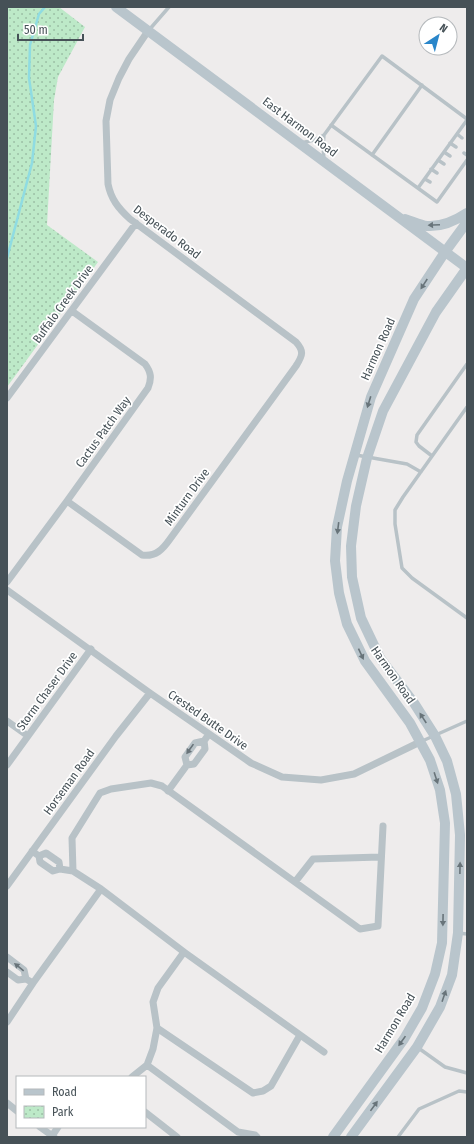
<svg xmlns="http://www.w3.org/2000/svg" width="474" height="1144" font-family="'Fira Sans Condensed',sans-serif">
<defs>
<pattern id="park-dots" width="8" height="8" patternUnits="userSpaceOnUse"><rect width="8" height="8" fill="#bde9c8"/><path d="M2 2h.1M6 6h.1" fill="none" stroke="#9bbfa5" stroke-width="1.8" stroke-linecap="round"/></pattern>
</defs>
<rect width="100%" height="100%" fill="#eeecec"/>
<!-- park -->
<path fill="url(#park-dots)" d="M7 7H59L85 27 58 77 54 100 47 225 98 262 7 387Z"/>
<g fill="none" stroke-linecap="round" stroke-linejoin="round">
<!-- stream -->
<path stroke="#8fdce2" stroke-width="2.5" d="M7 258 32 163 36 126 29 78 30 45 39 14 45 7"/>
<!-- lane -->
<path stroke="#b8c2c7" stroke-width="3.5" d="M149 30 169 7
M331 125 437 202 467 160
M457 134 462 138
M301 143 314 140 324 135 382 56 467 119
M450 143 456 147
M444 152 450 156
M464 153 467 155
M372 155 422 85
M324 160 323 146 324 135
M438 160 444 164
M431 169 437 173
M425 179 430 182
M418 188 467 120
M467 407 403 497 395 510V524L402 568 412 578 467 618
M356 455 407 464 421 472
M432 456 419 446 416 442 417 435 467 364
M420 742 467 721
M458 933 467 934
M417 1047 445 1067 467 1073
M398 1137 419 1109 459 1091 467 1092"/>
<!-- street -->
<path stroke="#b8c2c7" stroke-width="7" d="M7 398 136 223
M67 501 142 555C156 557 163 549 170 539L296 366C303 355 304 351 296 342L130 219C118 208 111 199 108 184L106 121 110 100 119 78 129 59 148 31
M7 582 67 501 148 388C152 378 151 372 145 364L72 311
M7 590 150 693 251 763 282 777 321 780 354 774 420 742
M7 721 28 736
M7 765 91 649
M187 765 185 757 195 743 204 741
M168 791 187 765 194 764 205 749 204 741 209 734
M32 851 39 856 40 862 53 871 60 869 73 871 101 889 184 952 158 988 153 1002 157 1028 153 1049 147 1065 132 1077
M39 856 46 853 59 862 60 869
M73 871 72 838 100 793 111 789 151 783 162 786 360 929 378 926 383 826
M295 882 313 859 380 857
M7 886 116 736 150 693
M184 952 324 1052
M7 957 24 970 26 979 33 983 7 1022
M7 972 18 980 26 979
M33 983 101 889
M157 1028 253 1093 263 1091 271 1086 300 1035
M147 1065 238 1132 255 1135 257 1137
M7 1103 17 1111
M145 1112 177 1137
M40 1127 54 1137
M52 1136 58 1127"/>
<!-- secondary -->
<path stroke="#b9c5cc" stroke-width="10" d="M116 7 467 268
M405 219C412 221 420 225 427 226 442 227 455 221 467 213
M333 1137 404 1039 422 1008 435 974 442 943 445 823 440 790 430 760 410 723 365 661 347 624 339 593 335 561 337 527 347 481 371 397 414 299 445 252 467 222
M351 1137 417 1047 440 1007 452 975 458 933 460 835 456 794 447 761 435 736 414 703 380 658 361 618 352 577 351 546 356 506 367 458 383 411 436 312 467 268"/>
</g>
<!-- one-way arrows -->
<defs><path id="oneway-solid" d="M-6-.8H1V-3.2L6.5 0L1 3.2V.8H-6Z"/></defs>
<g fill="#68747a">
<use href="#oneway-solid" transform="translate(434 225) rotate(177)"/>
<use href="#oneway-solid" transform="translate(424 284) rotate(123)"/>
<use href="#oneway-solid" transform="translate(369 402) rotate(107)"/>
<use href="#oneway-solid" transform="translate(338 528) rotate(97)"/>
<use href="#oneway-solid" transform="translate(361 654) rotate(65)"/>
<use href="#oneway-solid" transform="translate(423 718) rotate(-123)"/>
<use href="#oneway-solid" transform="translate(436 778) rotate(72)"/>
<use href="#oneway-solid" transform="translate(460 868) rotate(-89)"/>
<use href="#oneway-solid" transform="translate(443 920) rotate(91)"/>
<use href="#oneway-solid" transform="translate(444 996) rotate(-71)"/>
<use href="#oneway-solid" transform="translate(402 1041) rotate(125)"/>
<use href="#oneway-solid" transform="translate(374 1106) rotate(-54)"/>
</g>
<g fill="#687379">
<use href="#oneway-solid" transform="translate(190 749) rotate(125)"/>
<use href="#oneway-solid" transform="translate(19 967) rotate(-141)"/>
</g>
<g text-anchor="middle" stroke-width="3.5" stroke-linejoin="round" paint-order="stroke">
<!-- street labels -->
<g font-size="12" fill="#465157" stroke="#fff">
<text transform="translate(300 127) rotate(37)" y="4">East Harmon Road</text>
<text transform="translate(167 232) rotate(37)" y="4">Desperado Road</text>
<text transform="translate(63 304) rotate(-54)" y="4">Buffalo Creek Drive</text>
<text transform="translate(378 349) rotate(-66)" y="4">Harmon Road</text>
<text transform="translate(103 432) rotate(-54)" y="4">Cactus Patch Way</text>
<text transform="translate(187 497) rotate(-54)" y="4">Minturn Drive</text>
<text transform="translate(393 675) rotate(55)" y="4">Harmon Road</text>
<text transform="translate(47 691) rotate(-54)" y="4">Storm Chaser Drive</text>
<text transform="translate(208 720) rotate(35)" y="4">Crested Butte Drive</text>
<text transform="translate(69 782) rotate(-54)" y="4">Horseman Road</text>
<text transform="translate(395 1023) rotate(-59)" y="4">Harmon Road</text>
</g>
</g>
<!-- border -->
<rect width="474" height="1144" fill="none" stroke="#465157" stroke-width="16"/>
<!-- legend -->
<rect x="16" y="1076" width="130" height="52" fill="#ffffff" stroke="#b5b9bc"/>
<rect x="24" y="1089" width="20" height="6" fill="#b9c5cc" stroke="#b5b9bc"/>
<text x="52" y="1096" font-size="12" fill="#465157">Road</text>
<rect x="24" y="1106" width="20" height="12" fill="url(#park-dots)" stroke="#b5b9bc"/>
<text x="52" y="1116" font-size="12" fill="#465157">Park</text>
<!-- north arrow -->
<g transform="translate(438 36) rotate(36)"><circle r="19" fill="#ffffff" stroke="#b5b9bc"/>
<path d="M0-3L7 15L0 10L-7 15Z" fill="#2a86ca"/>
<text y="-6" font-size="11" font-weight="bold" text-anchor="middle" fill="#465157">N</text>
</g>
<!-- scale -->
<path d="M18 34v6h65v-6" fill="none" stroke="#465157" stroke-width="2"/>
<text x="24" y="34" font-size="12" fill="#465157" stroke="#ffffff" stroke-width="3" paint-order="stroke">50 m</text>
</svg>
